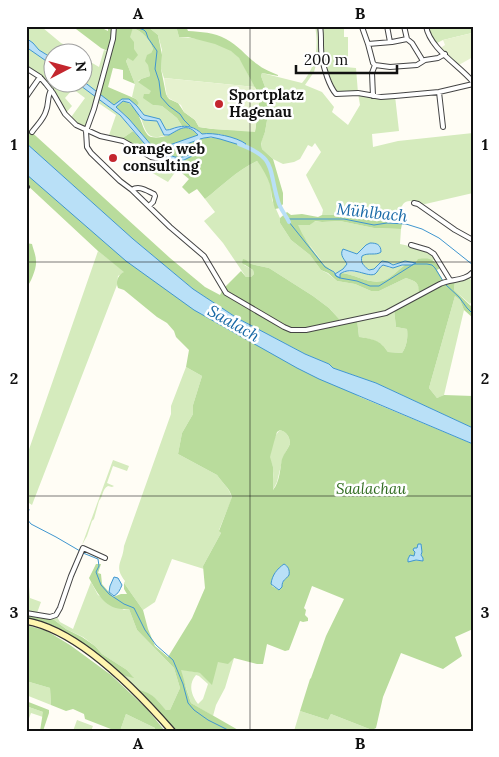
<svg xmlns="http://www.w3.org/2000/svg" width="499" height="757" font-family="Lora,serif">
<rect width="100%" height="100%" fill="#fffdf5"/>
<!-- green -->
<path fill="#d5ebbd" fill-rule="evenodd" d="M26 26H44L43 28 61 43 69 47 75 52H52V58L39 50 26 38Z
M147 26H176L179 37C199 38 227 42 240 59 246 68 249 78 255 87L164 78 161 69 162 50 158 35Z
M315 26H344V37H348V60L345 67 356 68 358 93 370 95 395 96 399 131 372 134 373 147 398 141 473 133V193L421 205 417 201C406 201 403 200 400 212H388V216C366 217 344 214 322 215L323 210 306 175 321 152 315 143 312 147 308 145 300 159 294 162 283 164 273 159 262 149 261 142 265 132 270 103 268 95 261 76 262 73 302 83C316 67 319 47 315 26ZM318 58H321L335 94 358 93 360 105 348 125 332 112 334 107 322 92 305 85 314 72Z
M428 26H473V35L472 33 443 40 435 44 429 32Z
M133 28C142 31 150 40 153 49 148 58 148 66 150 76L141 79 138 81 152 91 149 94 153 105 162 106 177 118 182 126C176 126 172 131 165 129 158 118 158 118 144 115L137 106 139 103 136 99 132 97 135 84 126 61 134 49 129 37Z
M26 47 52 65V82L77 83 120 115 133 131 120 140 108 138 116 115 97 102 86 131 69 120 85 98 73 89 65 98 72 106 65 114 46 84 26 68Z
M104 50 110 52 98 93 83 81 82 57 99 67Z
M141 118 144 120 157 121 163 133 166 135C148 141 146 133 141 118Z
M166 157C171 161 177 161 184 160L168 182 149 171 155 158 165 160Z
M257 161 266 172 271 187 272 200 280 218V223L291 240 310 255 321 270 327 273 337 281 355 284 371 291H379L406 278C418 282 419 283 420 296L394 310 396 327 407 329C408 337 407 346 402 353L388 352C380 341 373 339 359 337L357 319 343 322 340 320 329 308 313 296 269 268 251 264 248 262 244 265 253 270 254 274 251 277H246L223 243 204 221 215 212 205 199C222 186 237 170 257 161Z
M314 221 322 222 340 221 374 228 401 229 400 244 428 250 443 266 440 268 434 260 416 263 405 261 393 265 388 262 372 270C365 269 360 262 362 256L364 254 380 253 381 249 380 246C369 238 365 248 357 254L347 250 342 255 348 263 346 267 343 269 335 274 323 263 302 235 297 225H310Z
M98 251 125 272 118 276 117 285 32 505 26 501V458Z
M383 265 390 268 405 265C399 269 392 277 385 280 372 286 355 274 341 273 353 269 364 274 375 274L381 266Z
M468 277 473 282V299L470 304 454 290 455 279Z
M455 296 460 300 464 310 444 395 440 397 437 398 429 388Z
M186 367 202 376 193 405V414L182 433 178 454 217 475C223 484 229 487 232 498L219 530 221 533 203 566 204 569 172 559 155 602 143 610 124 583 125 581C113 566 123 562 124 546L171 414V406Z
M280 430C287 432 290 437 290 444L283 457 277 482 273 490 272 489C273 482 274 472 272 464 270 459 269 463 270 456 271 448 274 435 280 430Z
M113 460 129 466 127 471 113 466 107 483 114 486 112 487 108 486C102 489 103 497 99 501L94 519 92 521 87 536 82 545Z
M26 575H28L30 598 41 602 37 613 26 611Z
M91 582 98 595 124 610 129 609 137 630 174 668 180 688 170 710H166L156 699 135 689 121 675 133 677 127 670 102 654 95 646 83 637 66 629 53 619 57 617 60 622 73 629Z
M234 658 225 688 216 705 213 716 191 703 180 669 200 673 218 662ZM196 675 199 676 208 684 203 699 198 704C191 695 188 684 196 675Z
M26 681 50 688 51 705 26 695Z
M26 706 43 712V717L31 713 28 721 26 720Z
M300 711 328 720 331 714 372 730 294 731Z
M126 714 155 728 154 731H120Z
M77 720 93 726 91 731H73Z"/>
<!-- forest -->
<path fill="#b9dc9c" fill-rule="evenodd" d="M72 26H98L108 31V26H147L158 35 162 55 161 69 166 94 169 99 178 103 184 112 195 120 199 127 213 129 255 131 260 97 239 58 231 51 215 44 188 37H179L176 26H186L188 31C201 32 214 32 226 39 238 45 246 56 257 64 263 69 271 72 278 75V76L262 73 261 76 268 95 270 103 265 132 261 143 262 149 273 159 283 193V204L280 208 275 209C272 201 272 193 270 185 267 176 263 169 257 161 237 170 222 186 205 199L197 189 189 194 182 187 189 179 177 169 184 160C193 157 196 147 200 139 215 135 229 141 242 146L243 142 220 134H202C196 128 191 126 182 126L177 118 162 106 153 105 143 98 144 94H149L151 91 138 82 141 79 150 76 148 65 145 61 147 55 151 53 153 49C150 40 142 31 133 28L130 37 134 42V49L138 55 133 61 128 58 126 61 135 84 123 79V70L113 68 108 87 136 99 139 103 137 106 132 102 125 99 114 105 98 93 110 52 101 48Z
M123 101C143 106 140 133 151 137 157 138 166 137 171 134 173 133 175 131 177 129 185 125 193 129 198 135L158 149 152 146 129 119 116 107Z
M26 127 170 258 205 287 220 295 223 289 241 271 246 277H251L254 274 253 270 242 263 243 259 246 260 251 264 269 268 313 296 329 308 340 320 343 321 357 319 359 337C373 339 380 340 388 352L402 353C407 346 408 337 407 329L396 327 394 310 419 296C419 283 418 282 406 278L379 291H371L355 284 337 281 328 273 321 270 310 255 291 240 280 223V218L287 212 291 215 302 214 318 217 322 215C344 214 366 217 388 216L387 223 402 224 401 229 374 228 340 221 322 222 315 221 310 225H298C304 239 313 251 322 262 326 267 333 270 336 276L340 278V274L341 273C355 274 372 286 385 280 392 277 399 269 405 265 412 265 415 265 418 259 430 258 432 258 440 268L437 270 445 284 455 279 454 290 473 308V318L464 310 460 300 455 296 429 388 437 398 444 395 473 396V428L376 383 333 368 329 364 305 354 237 318 193 289 133 239 26 143Z
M133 131 150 150 162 154 166 157 165 160 155 158 120 140Z
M195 141C195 145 194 150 191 154 184 159 171 159 166 152Z
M26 173 129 263 360 397 473 444V629L455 637 462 656 443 669 401 653 383 697 376 728 372 730 331 714 328 720 300 711 310 679 311 678 326 636 344 599 312 586 304 608 306 610 305 615 308 618V621L303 622 300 621 289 650 285 651 267 644 263 664H257L234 658 228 664 218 662 212 685 200 673 181 670 184 680 186 688 191 703 240 731H176L172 729 135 689C152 693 154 696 166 710H170L180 688 174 668 137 630 129 609C106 611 99 596 89 578L96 564H101L98 573 101 574 102 584 113 597 121 594H127L124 589V583L143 610 148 629 155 646 168 657 192 618 205 588 203 566 221 533 219 531 232 497C229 487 223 484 217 475L178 454 182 433 193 414V405L202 376 186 367 189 350 176 337 174 331 167 323 157 317 124 290 118 288C115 281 119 274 124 272L98 251 26 184ZM280 430C287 432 290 437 290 444 288 449 284 453 282 459 280 468 280 482 273 490V467L270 457 274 442 277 432ZM421 545 422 561 408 559 410 556H414L418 547ZM284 564 288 567 285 578 279 590 272 586 276 571Z
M26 243 32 244C33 249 36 255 36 261 37 267 31 283 26 288Z
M26 615 53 619 66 629 82 637 95 646 102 654 127 670 134 678 121 675 82 644 57 629 45 623 26 619Z
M26 625 47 631 70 645 111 675 147 709 165 731H154L155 728 126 714 120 731H116L85 719 84 714 73 709 66 711 51 705 50 688 26 681Z
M26 701 49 710V713L43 731H40L43 712 26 706Z"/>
<!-- pitch -->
<path fill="#e6f2cf" d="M472 33 473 57 457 66 439 49 445 45 443 40Z
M164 78 255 87 260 97 255 132 213 129 199 127 195 120 184 112 181 105 167 97Z"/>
<!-- water -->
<path fill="#b9e0f7" stroke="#3f96cf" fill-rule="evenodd" d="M26 38 33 43 39 50 52 58V65L26 47Z
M83 81 114 105 122 99H129L137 106 144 115 160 119 166 130C171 130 173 128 178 127 187 125 195 127 202 134 213 132 237 137 246 144L243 146 220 139 211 137 204 138 200 139 199 141 196 152 192 156 184 160 177 161 169 159 162 154H158L150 150 120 115 77 83 82 82ZM123 101 130 103 141 118 144 120 157 121 164 135H169C180 129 187 122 198 135L158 149 152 146 129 119 116 107ZM195 141C195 145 194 150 191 153 184 159 172 159 167 152L178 147Z
M26 143 133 239 193 289 237 318 305 354 329 364 333 368 376 383 473 428V444L319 379 297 368 194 310 126 261 26 174Z
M370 243C376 243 381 244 381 252 376 256 368 252 362 256 360 263 364 266 369 270L374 269 382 261 388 262 393 265 405 261 416 263 412 265H402L393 268 383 265C379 267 378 272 375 274 368 278 352 265 340 274V278L336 276 335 274 343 269 347 264C345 260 339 255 343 249L357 254 366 245Z
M418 544H421L422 552 421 555 423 558V561L416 560 408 562V559L410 555 414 556 415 552 413 550 414 548H417Z
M284 564C288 566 290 570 289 575 286 580 282 579 282 587L279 590 271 584C272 575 277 569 284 564Z
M114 577 118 578 122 585C120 590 118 594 114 596L109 592 110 586Z"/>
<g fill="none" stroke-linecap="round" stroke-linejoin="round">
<!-- stream -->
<path stroke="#3f96cf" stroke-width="1" d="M133 26 144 30 146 32 148 38 157 51 155 69 159 81 161 97 169 106 180 114 184 120 190 126
M288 219H344L374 225 387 223 406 224 422 229 439 238 473 265
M289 222 325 267 334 272 336 276 340 278 357 281 370 286H379L414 264H427L432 265 435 268 443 281
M445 284 459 297 467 308 473 314
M26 506 29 509 27 519 31 524 56 537 80 551
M83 553 98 559 99 566 96 572 101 585 109 594 124 604 134 608 145 630 156 645 173 660 183 684 188 703 194 710 208 720 230 731"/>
<!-- canal -->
<path stroke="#b9e0f7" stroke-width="4" d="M239 144C277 158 268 168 278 201 280 209 286 215 289 222"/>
<defs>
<path id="street" d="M114 26 113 39 94 109 86 131 87 147 91 153 120 181 132 190 170 227 204 256 226 293 284 327 291 330H306L386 313 440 284C451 279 465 281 473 272
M320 26C322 37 320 47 322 58 324 69 329 86 336 94L358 93 381 97 395 96 439 92 473 84
M387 26 390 42
M404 26 407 39
M426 26C430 49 459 65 473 82
M362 27 368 44
M375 65 373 63 368 44 392 42 407 39 412 43 423 61
M26 68 40 77 46 84 53 93 65 114 76 125 100 136 123 141 151 157 164 160
M439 92 443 127
M373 96 372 73 375 65 390 67 417 65 425 60 438 58 445 54
M26 97 40 77
M32 132C37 125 44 119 46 111 49 104 47 97 51 90
M26 186 27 187
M132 190C139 185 147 191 154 194L155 196 153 202 149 206
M414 203 418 204 455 230 473 240
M411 245 428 250 434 254 450 280
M26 613 50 617 56 615 60 608 71 576 83 548 105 558"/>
<path id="secondary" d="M26 621C78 630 138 692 172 731"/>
</defs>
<!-- street casing -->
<use href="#street" stroke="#444" stroke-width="6"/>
<!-- secondary casing -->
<use href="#secondary" stroke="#333" stroke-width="8"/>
<!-- street -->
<use href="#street" stroke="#fff" stroke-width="4"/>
<!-- secondary -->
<use href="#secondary" stroke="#fff6b0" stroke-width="5.5"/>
</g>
<!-- grid -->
<path fill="none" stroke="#111" stroke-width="1" stroke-opacity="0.55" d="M250 26V731M26 262H473M26 496H473"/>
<!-- markers -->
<g fill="#c4262e" stroke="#fff" stroke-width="2">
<circle cx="219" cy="104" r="5"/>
<circle cx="113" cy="158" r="5"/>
</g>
<g text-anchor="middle" stroke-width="5" stroke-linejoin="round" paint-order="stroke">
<!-- poi labels -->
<g font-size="15" font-weight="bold" fill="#111" stroke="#fff" text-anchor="start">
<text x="229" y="100">Sportplatz<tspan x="229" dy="17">Hagenau</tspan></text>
<text x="123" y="154">orange web<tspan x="123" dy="17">consulting</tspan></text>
</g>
<!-- park labels -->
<g font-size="15" font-style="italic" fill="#2f6b1f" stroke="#fff">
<text x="371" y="494">Saalachau</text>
</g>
<!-- water labels -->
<g font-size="16" font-style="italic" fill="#1768a6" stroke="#fff">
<text transform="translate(372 212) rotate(6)" y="6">Mühlbach</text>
<text transform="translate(234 323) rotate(30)" y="6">Saalach</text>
</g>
</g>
<!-- border -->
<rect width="499" height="757" fill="none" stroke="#ffffff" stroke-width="55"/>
<!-- north arrow -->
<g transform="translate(68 68) rotate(84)"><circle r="24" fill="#ffffff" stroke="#a0a0a0"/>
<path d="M0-4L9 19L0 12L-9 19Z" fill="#c4262e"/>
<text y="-8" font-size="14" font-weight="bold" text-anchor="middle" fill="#111111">N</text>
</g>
<!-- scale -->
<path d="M296 65v8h101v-8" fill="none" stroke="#111111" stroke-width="2.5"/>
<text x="304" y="65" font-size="15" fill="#111111" stroke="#ffffff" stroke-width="4" paint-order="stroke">200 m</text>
<rect x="28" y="28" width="444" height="702" fill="none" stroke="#111" stroke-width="2"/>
<g font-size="16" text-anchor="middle" font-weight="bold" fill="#111">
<text x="138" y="19">A</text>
<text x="360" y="19">B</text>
<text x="14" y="150">1</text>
<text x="485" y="150">1</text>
<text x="14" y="384">2</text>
<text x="485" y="384">2</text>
<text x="14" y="618">3</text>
<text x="485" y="618">3</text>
<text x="138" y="749">A</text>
<text x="360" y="749">B</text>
</g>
</svg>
